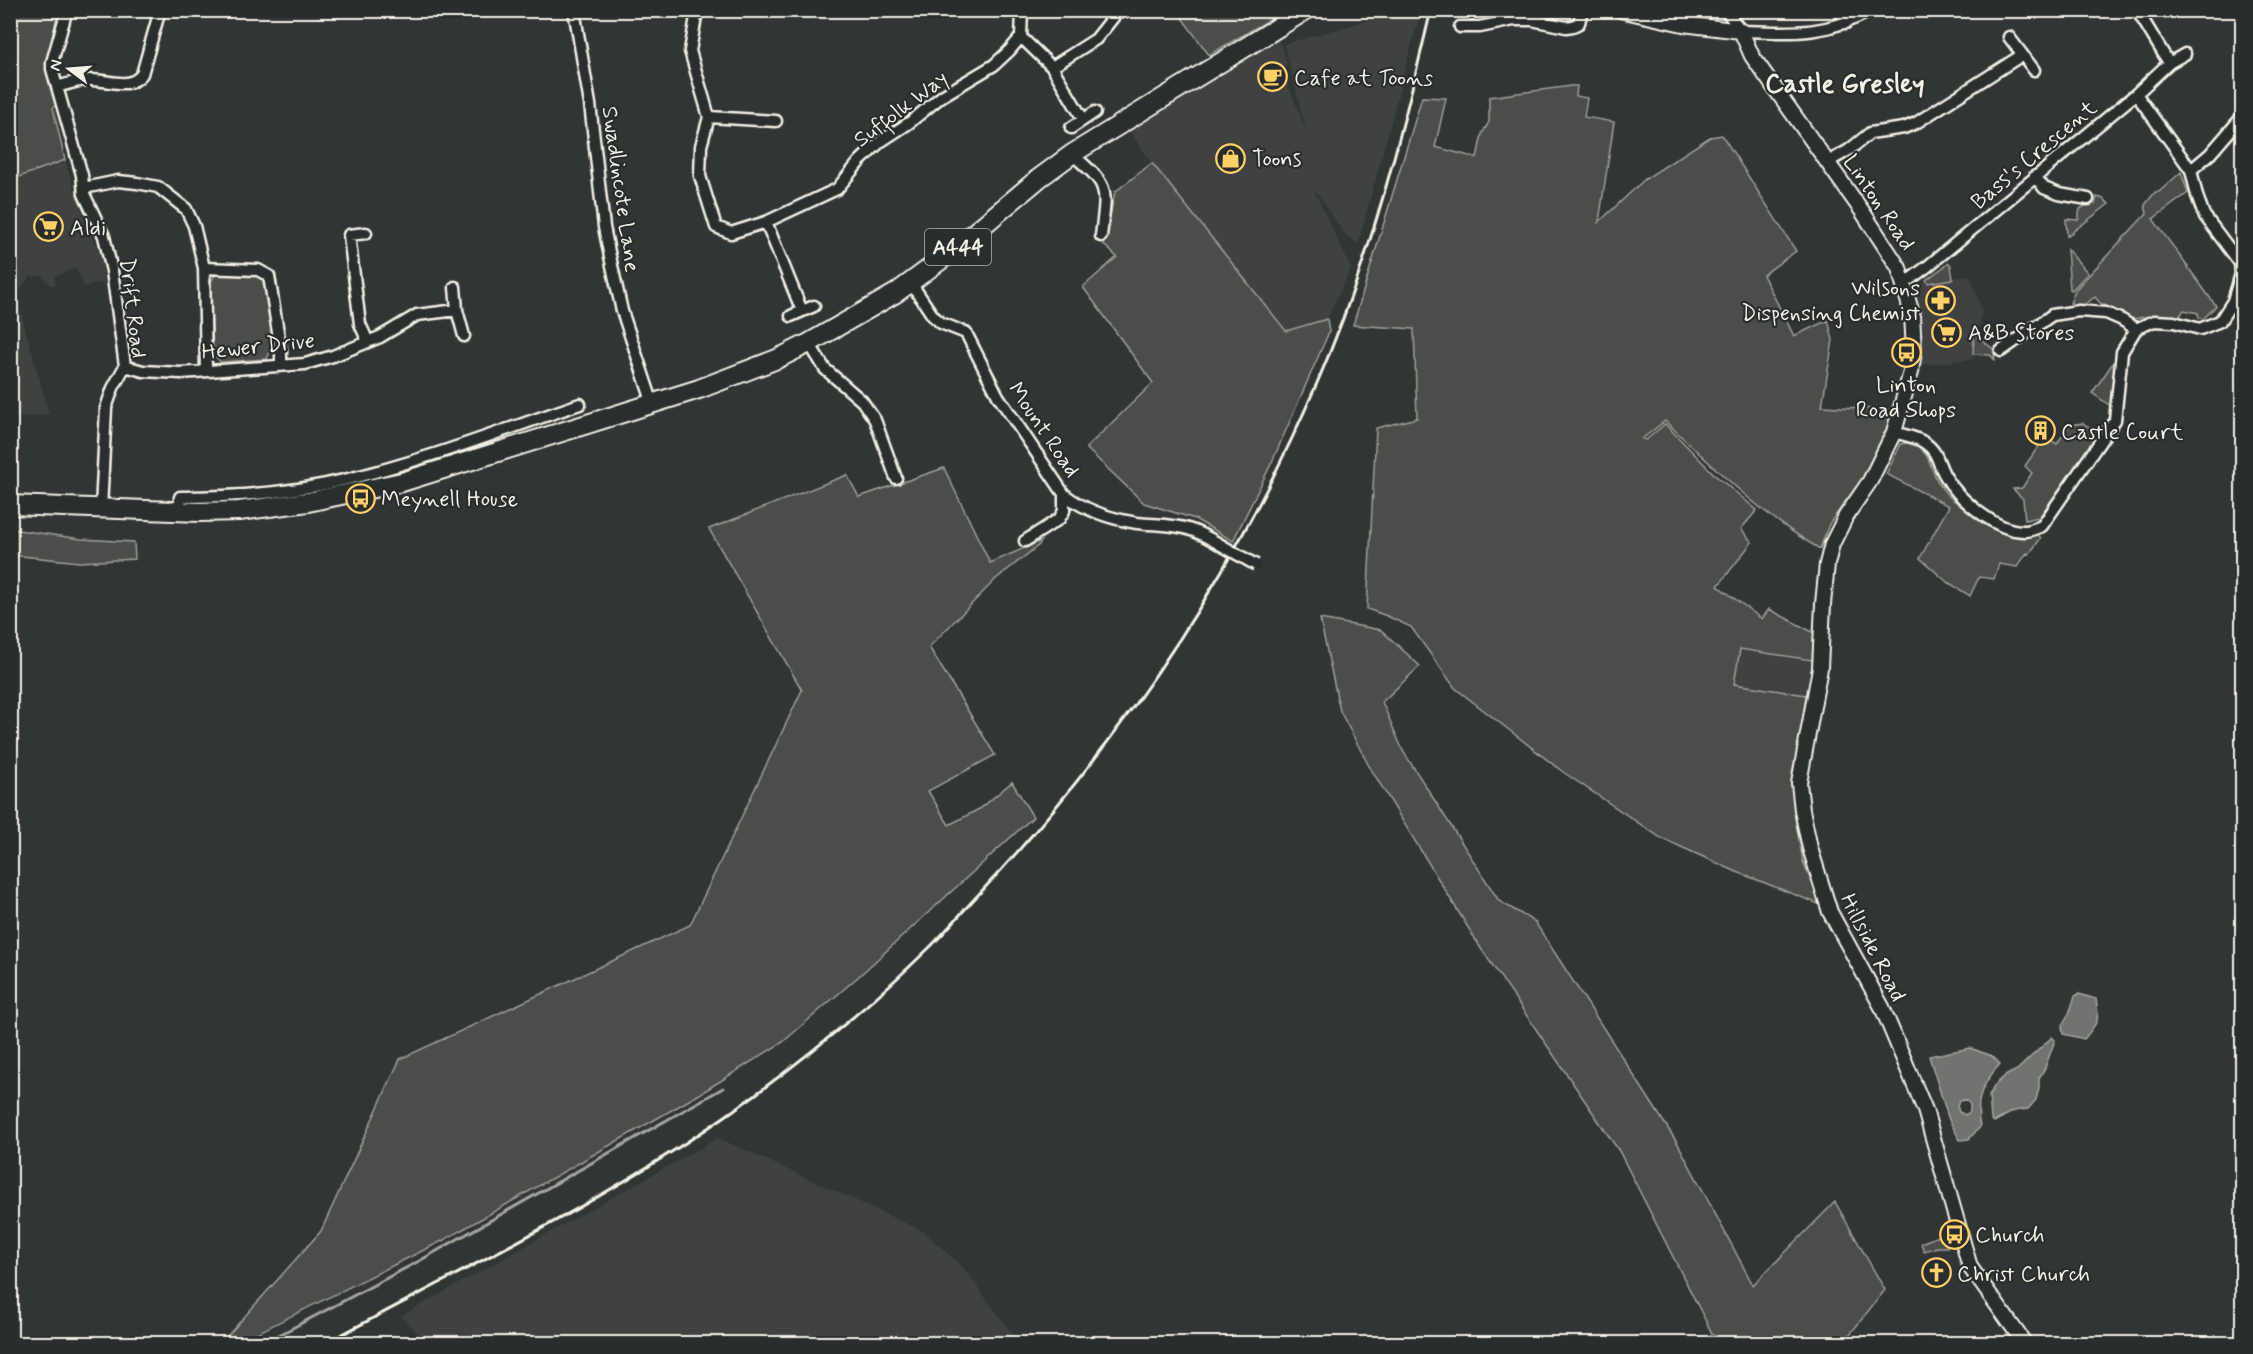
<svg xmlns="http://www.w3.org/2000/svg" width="2253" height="1354" font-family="Mynerve,sans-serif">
<rect width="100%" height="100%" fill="#323535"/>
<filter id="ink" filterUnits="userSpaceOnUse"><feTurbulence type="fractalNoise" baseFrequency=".0167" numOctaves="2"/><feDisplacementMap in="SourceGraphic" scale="12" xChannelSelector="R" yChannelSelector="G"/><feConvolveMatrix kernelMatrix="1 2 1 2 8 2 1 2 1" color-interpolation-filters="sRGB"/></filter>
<g filter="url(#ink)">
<!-- built -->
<path fill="#404242" d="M1402 11H1414L1420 14 1358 244 1344 233 1312 186 1351 268 1327 319 1286 331 1152 163 1128 129 1231 65 1278 39 1285 55 1287 64 1284 66 1288 84 1307 133 1284 44Z
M65 160 76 195 91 236 104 257 102 260 104 285 96 283 84 287 76 268 54 277 56 285H51L42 276H30L16 295 49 414 11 419V180Z
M1970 275 1982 310 1973 359 1913 366 1920 283Z
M1740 649 1812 660 1806 695 1734 684Z
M718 1138 925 1232 966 1271 1019 1343 429 1344 401 1316Z"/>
<!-- green -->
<path fill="#4b4d4c" stroke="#a09f9a" stroke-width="1.5" d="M11 11H58L46 66 56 105 53 108 65 160 11 180Z
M1177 11H1284L1209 55Z
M1559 11H1577L1576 19 1571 23 1557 20Z
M1571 86H1577L1576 96 1587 98 1584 117 1614 122 1599 222 1645 179 1710 137 1722 135 1796 251 1763 275 1794 336 1828 320 1833 340 1822 406 1893 410 1881 453 1829 524 1820 549C1762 516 1713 466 1665 421L1642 439 1646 440 1665 424 1716 476 1757 510 1741 529 1752 542 1718 586 1762 619 1769 609 1816 634 1812 660 1740 649 1734 684 1806 695 1793 790 1795 818 1803 861 1821 905 1737 872 1661 838 1563 772 1455 688 1411 627 1387 616 1367 609 1376 428 1417 418 1414 329 1353 325 1422 97 1446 98 1435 147 1477 158 1482 134 1489 122V97Z
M1152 163 1286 331 1327 319 1329 332 1272 462 1233 541 1195 519 1144 503 1086 448 1153 383 1083 287 1117 257 1104 245 1115 192Z
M2181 172 2188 193 2153 219 2216 306 2203 319 2199 318 2198 313 2184 310 2179 317 2155 315 2133 319 2100 303 2095 297 2082 306 2070 303 2076 289 2147 213 2145 205 2155 192H2159Z
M2097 197 2104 199 2109 204 2067 236 2066 219 2078 220 2080 209 2088 204H2095Z
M2067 249 2088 273 2072 290 2070 289Z
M1949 263 1951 266 1953 279 1928 283 1926 280Z
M217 272 256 275 265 281 274 342 267 359 221 362 213 355 210 283Z
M1974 334 1993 349 1995 360 1990 355 1973 354Z
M2115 360 2116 362 2112 407 2092 393Z
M2083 423 2100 435 2039 517 2025 520 2023 499 2013 489 2022 488 2032 473 2025 466 2045 437 2057 444 2069 425Z
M1912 442C1934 457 1927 465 1940 485 1949 500 1968 510 1981 520L1983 518C2001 530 2015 540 2038 535L2041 538 2029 554 2027 553 2017 567 1999 564 1994 579 1979 577 1970 596 1946 581 1920 558 1949 506 1886 474 1901 444Z
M944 468 990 563 1041 541 1039 545 996 579 929 647 995 755 928 791 949 825 981 808 1012 782 1033 817 859 976 783 1042 698 1095 444 1240 237 1343H221L321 1231 400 1059 690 925 802 690 709 529 847 475 859 497Z
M11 529 81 539 134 542 135 559 80 562 11 555Z
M1320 619 1381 630 1420 666 1382 702 1403 751 1499 901 1535 922 1678 1144 1753 1285 1835 1202 1885 1290 1843 1343H1717L1619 1151 1480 947 1369 766 1340 711Z
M1943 1234 1947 1247H1937L1924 1251 1921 1243Z"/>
<!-- water -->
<path fill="#727370" stroke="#a6a5a0" stroke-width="1.5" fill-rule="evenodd" d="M2079 994 2096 999C2100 1020 2098 1023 2084 1039L2063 1034 2062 1025 2069 1014 2075 996Z
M2052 1037 2055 1040 2045 1068 2039 1078V1088L2036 1100 2028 1109 2014 1111 1994 1122 1991 1119 1989 1096 1995 1085 2005 1076 2017 1070Z
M1970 1048 1992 1056 2000 1064C1981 1085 1975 1100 1980 1127L1969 1139 1960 1140 1949 1120 1929 1056ZM1965 1100 1970 1104V1112L1965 1115 1959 1112 1957 1105 1959 1101Z"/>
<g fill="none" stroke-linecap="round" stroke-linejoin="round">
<!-- stream -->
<path stroke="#a6a5a0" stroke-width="3" d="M262 1344 421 1260 723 1088"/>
<defs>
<path id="street" d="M67 10 52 62V69L82 175 84 194 104 236 112 271 125 366 113 388 106 408 101 509
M574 10 590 104 604 227 609 252 622 311 653 404
M699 10 696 17 690 51 709 117 701 146 700 176 716 227 731 233 766 222 837 189 860 161 880 142 909 123 942 96 994 65 1009 51 1021 37 1022 10
M1726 10 1741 31C1793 33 1825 36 1872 10
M1839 10 1846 23
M2137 10 2169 63
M1460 27H1480L1514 20H1532L1566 27 1573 26 1579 23 1582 10
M1021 37 1052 67 1083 119
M2009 37 2034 70
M1052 67 1096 39 1119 10
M57 87C68 84 78 80 89 80 109 79 129 91 142 74L160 10
M2136 94 2191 170 2197 196 2204 215 2240 263 2241 274 2233 301 2220 321 2200 329 2174 322 2154 321 2136 329
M709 117 776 121
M1071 128 1095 112
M1072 154C1110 187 1107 186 1101 236
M1828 162 1849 150 1870 133 1904 128 1916 123 2022 55
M2191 170 2210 154 2242 117
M2035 176 2044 188 2059 194 2088 199
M84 188 118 181 137 183 158 187 186 209 194 226 204 268 206 370
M766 222 802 311
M366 233 349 235 360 324 368 342
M204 268 258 270 269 276 281 351V365
M911 283 933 316 941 323 966 333 998 396 1064 494C1084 510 1111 519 1137 523 1154 525 1171 524 1188 529 1199 532 1211 539 1221 545
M1905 283 1928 266 2136 94 2169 63 2185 54
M455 287 457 310 464 336
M791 316 814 306
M809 343 825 369 862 401 875 420 896 478
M2001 351 2052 315 2079 311 2106 313 2122 320 2136 329
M125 366 143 371 181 373 305 364 333 356 380 337 417 315 457 310
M1894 432C1903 435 1917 437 1925 443 1938 452 1937 461 1944 474 1957 498 1996 532 2025 531 2030 531 2037 528 2042 526L2115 420 2122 352 2136 329
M180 512V497C236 497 293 493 348 479 427 460 503 430 580 404
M1025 541 1059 519 1064 511V494"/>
<path id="secondary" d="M1620 10 1683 24 1741 31 1752 56 1862 211 1899 268 1912 314 1914 351 1911 372 1894 432 1870 481 1846 516 1832 544 1827 564 1823 604 1820 668 1799 783 1802 810 1810 848 1830 912 1882 1007 1925 1110 1970 1267 2025 1344"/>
<path id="highway" d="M10 505 200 512 239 511 308 502 402 482 699 389 777 359 809 343 896 293 949 254 1038 179 1072 154 1306 10"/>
</defs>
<!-- street casing -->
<use href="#street" stroke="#f4f1e8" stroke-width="15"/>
<!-- secondary casing -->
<use href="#secondary" stroke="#f4f1e8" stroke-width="18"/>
<!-- highway casing -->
<use href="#highway" stroke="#f4f1e8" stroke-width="22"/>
<!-- street -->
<use href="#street" stroke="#2a2d2e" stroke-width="10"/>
<!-- secondary -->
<use href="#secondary" stroke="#2a2d2e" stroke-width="14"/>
<!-- highway -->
<use href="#highway" stroke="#2a2d2e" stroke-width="18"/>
<!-- rail -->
<path stroke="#f4f1e8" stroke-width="3" d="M324 1344C466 1268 610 1199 741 1105 807 1057 871 1005 929 948 946 931 962 912 978 895 1122 742 1234 575 1317 383 1369 264 1401 137 1431 10"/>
<defs>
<path id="street-bridge" d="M1221 545 1256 565"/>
</defs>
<!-- street-bridge casing -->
<use href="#street-bridge" stroke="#f4f1e8" stroke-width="15" stroke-linecap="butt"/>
<!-- street-bridge -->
<use href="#street-bridge" stroke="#2a2d2e" stroke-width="10"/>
</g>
</g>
<!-- icons -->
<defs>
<symbol id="cafe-ring" viewBox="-11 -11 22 22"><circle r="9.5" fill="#2a2d2e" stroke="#ffd166" stroke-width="1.5"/><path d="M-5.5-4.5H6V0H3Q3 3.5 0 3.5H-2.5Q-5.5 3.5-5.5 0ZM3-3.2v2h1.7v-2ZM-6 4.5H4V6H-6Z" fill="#ffd166"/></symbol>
<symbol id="shop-ring" viewBox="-11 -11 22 22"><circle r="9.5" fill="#2a2d2e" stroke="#ffd166" stroke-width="1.5"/><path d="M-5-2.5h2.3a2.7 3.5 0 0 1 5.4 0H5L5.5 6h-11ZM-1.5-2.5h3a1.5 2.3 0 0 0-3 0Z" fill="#ffd166"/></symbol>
<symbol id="supermarket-ring" viewBox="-11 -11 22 22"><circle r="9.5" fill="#2a2d2e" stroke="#ffd166" stroke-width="1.5"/><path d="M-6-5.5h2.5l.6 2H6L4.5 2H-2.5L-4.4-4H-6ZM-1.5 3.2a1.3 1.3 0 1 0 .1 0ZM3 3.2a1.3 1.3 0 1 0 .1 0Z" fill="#ffd166"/></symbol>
<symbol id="pharmacy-ring" viewBox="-11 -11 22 22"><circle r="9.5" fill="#2a2d2e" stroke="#ffd166" stroke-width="1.5"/><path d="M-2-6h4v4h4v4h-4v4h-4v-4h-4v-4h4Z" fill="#ffd166"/></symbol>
<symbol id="bus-ring" viewBox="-11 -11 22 22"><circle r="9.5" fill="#2a2d2e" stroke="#ffd166" stroke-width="1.5"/><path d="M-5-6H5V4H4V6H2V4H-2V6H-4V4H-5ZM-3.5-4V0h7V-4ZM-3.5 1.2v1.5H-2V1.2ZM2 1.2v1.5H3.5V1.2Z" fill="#ffd166"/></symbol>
<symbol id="building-ring" viewBox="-11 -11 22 22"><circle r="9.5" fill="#2a2d2e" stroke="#ffd166" stroke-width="1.5"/><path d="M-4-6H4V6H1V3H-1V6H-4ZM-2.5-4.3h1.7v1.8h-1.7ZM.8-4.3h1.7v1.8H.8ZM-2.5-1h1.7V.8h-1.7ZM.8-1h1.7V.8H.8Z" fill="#ffd166"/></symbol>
<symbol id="church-ring" viewBox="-11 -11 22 22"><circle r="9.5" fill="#2a2d2e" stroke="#ffd166" stroke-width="1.5"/><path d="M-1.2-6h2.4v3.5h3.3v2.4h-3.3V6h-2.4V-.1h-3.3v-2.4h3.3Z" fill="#ffd166"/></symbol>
</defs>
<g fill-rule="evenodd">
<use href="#cafe-ring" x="1256" y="60" width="33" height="33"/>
<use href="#shop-ring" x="1214" y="142" width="33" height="33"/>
<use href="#supermarket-ring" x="32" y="210" width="33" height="33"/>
<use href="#pharmacy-ring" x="1924" y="284" width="33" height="33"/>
<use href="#supermarket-ring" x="1930" y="316" width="33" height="33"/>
<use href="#bus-ring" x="1890" y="336" width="33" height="33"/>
<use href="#building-ring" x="2024" y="414" width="33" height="33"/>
<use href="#bus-ring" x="344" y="482" width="33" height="33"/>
<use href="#bus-ring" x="1938" y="1218" width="33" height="33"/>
<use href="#church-ring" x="1920" y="1256" width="33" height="33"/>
</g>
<g text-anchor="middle" stroke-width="4.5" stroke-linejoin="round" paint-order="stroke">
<!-- shield labels -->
<rect fill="#2a2d2e" stroke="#b7b6b0" stroke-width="1.5" x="925" y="229" width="66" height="36" rx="4.5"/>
<g font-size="21" font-weight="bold" fill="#f4f1e8">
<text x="958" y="254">A444</text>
</g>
<!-- poi labels -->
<g font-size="22" fill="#f4f1e8" stroke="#2a2d2e" text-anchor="start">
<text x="1294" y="85">Cafe at Toons</text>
<text x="1252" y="166">Toons</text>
<text x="70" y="235">Aldi</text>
<text x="1920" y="295" text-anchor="end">Wilsons<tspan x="1920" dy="25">Dispensing Chemist</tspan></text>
<text x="1968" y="340">A&amp;B Stores</text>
<text x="1906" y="392" text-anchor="middle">Linton<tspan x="1906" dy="25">Road Shops</tspan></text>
<text x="2061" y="439">Castle Court</text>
<text x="381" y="506">Meynell House</text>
<text x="1975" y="1242">Church</text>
<text x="1957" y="1281">Christ Church</text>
</g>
<!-- street labels -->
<g font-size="22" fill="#f4f1e8" stroke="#2a2d2e">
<text transform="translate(900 108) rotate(-37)" y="8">Suffolk Way</text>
<text transform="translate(2033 154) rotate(-40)" y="8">Bass's Crescent</text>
<text transform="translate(622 189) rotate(82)" y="8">Swadlincote Lane</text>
<text transform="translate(1880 202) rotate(56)" y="8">Linton Road</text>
<text transform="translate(134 308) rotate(83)" y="8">Drift Road</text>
<text transform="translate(258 345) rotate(-6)" y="8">Hewer Drive</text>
<text transform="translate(1045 429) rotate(56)" y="8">Mount Road</text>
<text transform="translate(1874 947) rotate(63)" y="8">Hillside Road</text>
</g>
<!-- quarter labels -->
<g font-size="26" font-weight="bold" fill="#f4f1e8" stroke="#2a2d2e">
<text x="1845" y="92">Castle Gresley</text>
</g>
</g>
<!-- margin -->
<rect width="2253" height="1354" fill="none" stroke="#2a2d2e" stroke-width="36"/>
<rect x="18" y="18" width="2217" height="1318" fill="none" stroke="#f4f1e8" stroke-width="2" filter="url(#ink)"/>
<!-- north arrow -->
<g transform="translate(69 69) rotate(286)" stroke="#2a2d2e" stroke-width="4.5" paint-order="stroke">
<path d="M0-4.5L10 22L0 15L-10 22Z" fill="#f4f1e8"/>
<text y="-9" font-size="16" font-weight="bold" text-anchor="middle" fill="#f4f1e8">N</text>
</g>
</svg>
